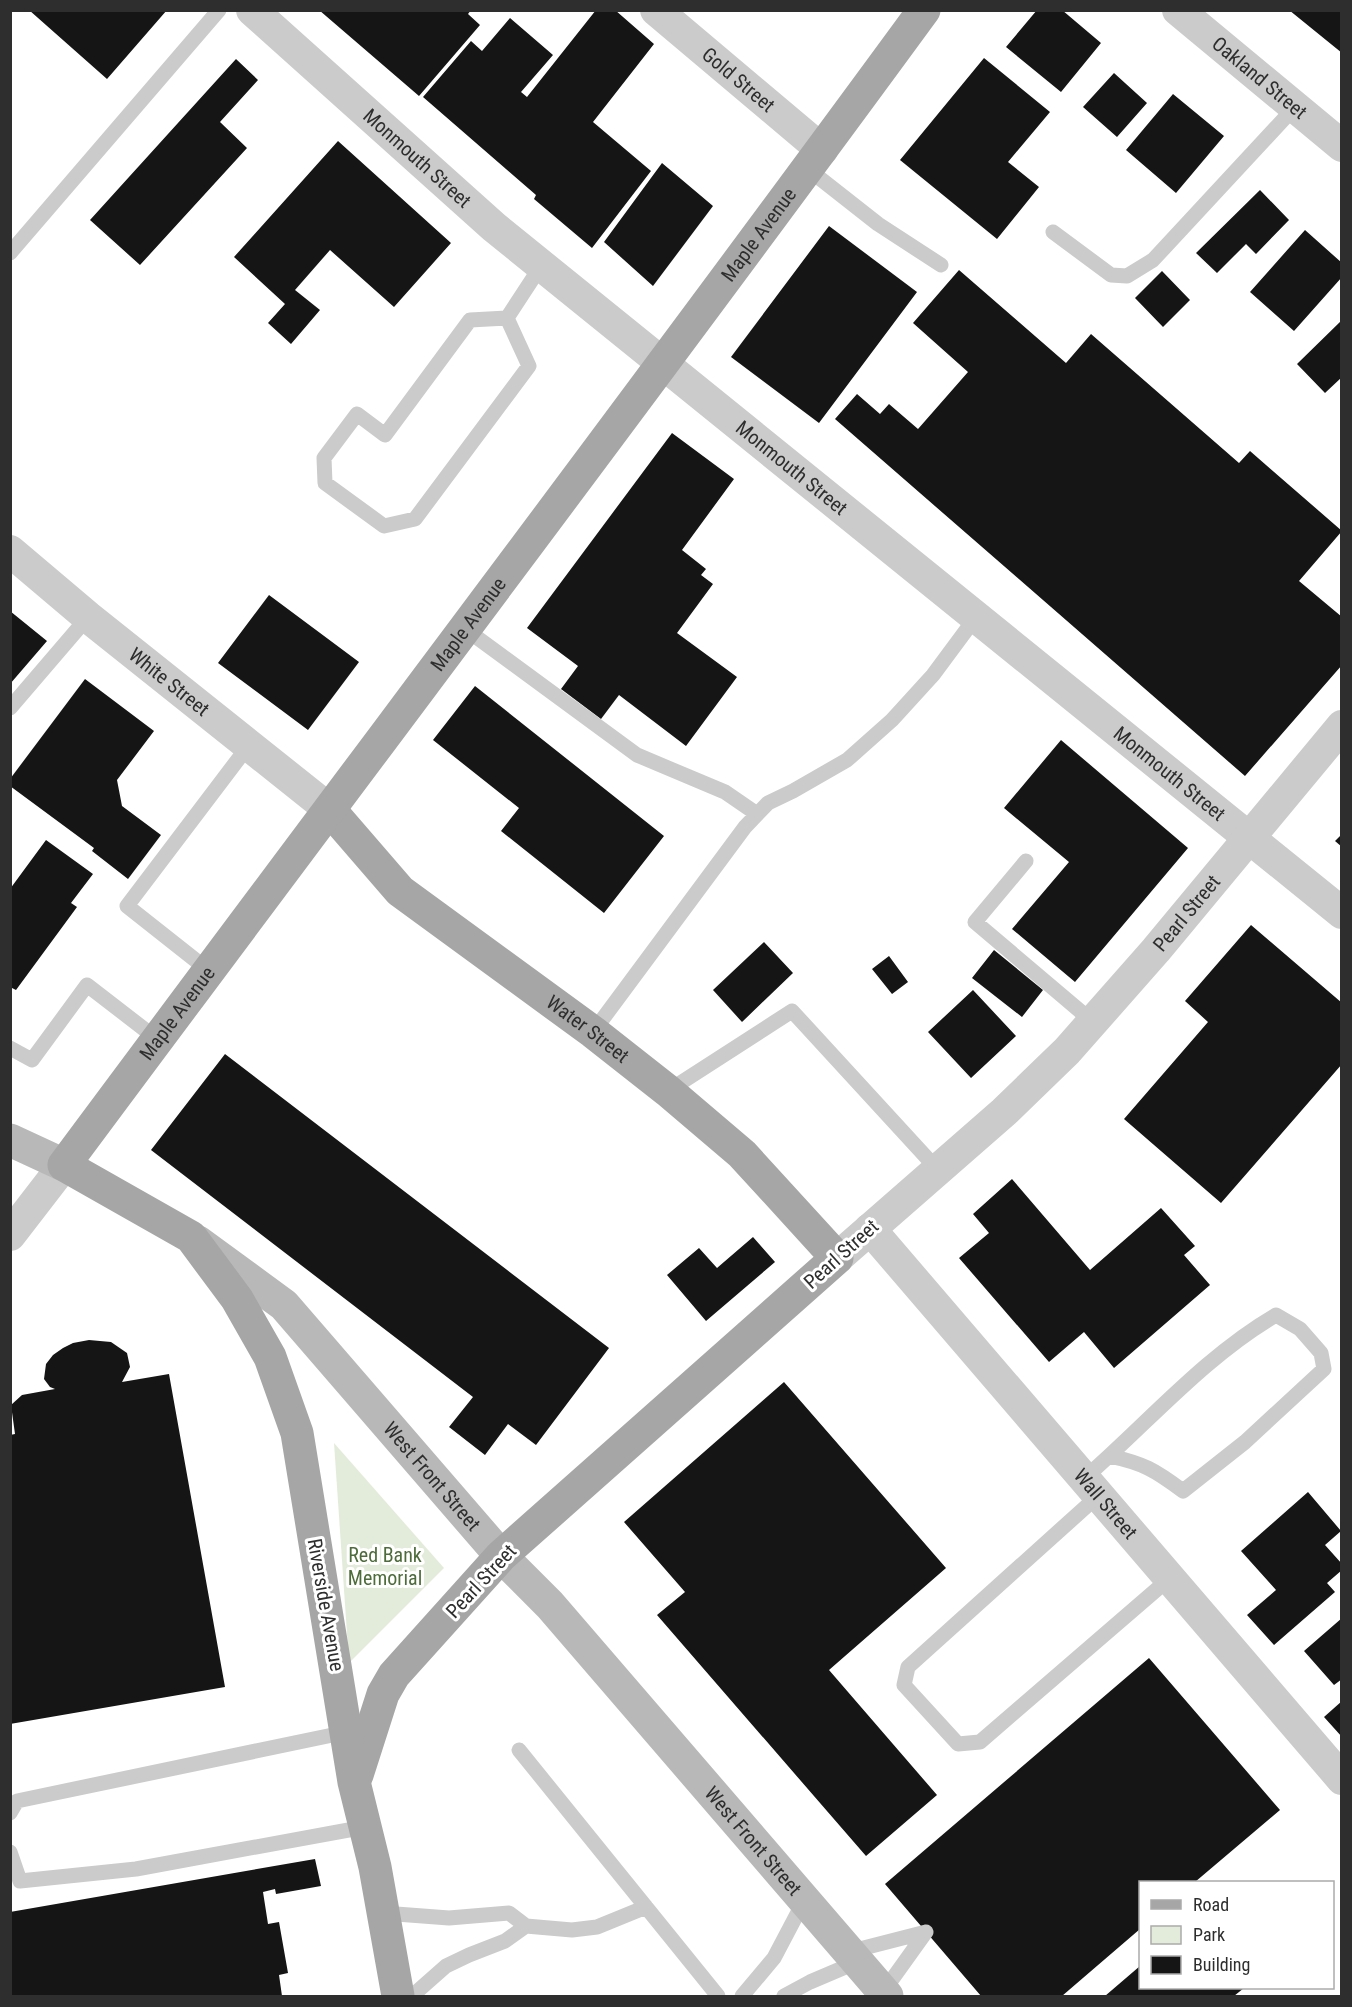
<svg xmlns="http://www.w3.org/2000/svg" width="1352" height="2007" font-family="'Roboto Condensed',sans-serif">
<rect width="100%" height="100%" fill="#fff"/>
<!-- green -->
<path fill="#e3ecdb" d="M334 1443 444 1568 349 1663Z"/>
<!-- building -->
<path fill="#151515" d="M29 10H167L107 79Z
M319 10H471L468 14 480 25 419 96Z
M596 10H615L654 44 593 122 651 171 592 248 534 199 536 195 423 97 471 41 482 51 510 18 553 55 521 92 527 97Z
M1037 10H1062L1101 43 1061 92 1006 47Z
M1289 10H1342V53Z
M984 58 1050 112 1008 162 1039 187 997 239 900 160Z
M236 59 258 80 220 122 247 148 140 265 90 220Z
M1114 73 1147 103 1117 137 1083 107Z
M1173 94 1224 136 1176 193 1126 150Z
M338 141 451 243 394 307 330 250 295 290 320 310 291 344 268 323 285 304 234 257Z
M662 163 713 206 653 286 604 242Z
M1260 190 1289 220 1256 254 1246 244 1217 273 1196 253Z
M829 226 917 292 819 423 731 357Z
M1305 230 1342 263V277L1294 331 1250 292Z
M959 270 1066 363 1091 334 1239 463 1250 451 1342 531 1299 581 1342 617V665L1245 776 835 419 857 394 880 414 889 404 918 429 968 372 913 323Z
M1162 271 1190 300 1163 327 1135 298Z
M1342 320V377L1325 393 1297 364Z
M672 433 734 479 682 550 706 569 701 575 713 584 677 633 737 677 686 746 619 695 601 719 561 689 578 666 527 628Z
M269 595 359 662 308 730 218 663Z
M10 611 47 641 10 684Z
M85 679 154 731 117 780 122 806 161 835 128 879 92 851 94 848 10 786V779Z
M475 686 664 836 604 913 501 831 519 808 433 740Z
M1061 740 1188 848 1075 982 1012 929 1069 862 1004 808Z
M1342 834V847L1335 841Z
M46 840 93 874 71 903 77 907 16 990 10 987V889Z
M1251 925 1342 1003V1064L1221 1203 1124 1119 1208 1022 1185 1001Z
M764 942 793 973 742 1022 713 990Z
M994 950 1043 990 1022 1017 972 978Z
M889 956 908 982 892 994 872 969Z
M973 990 1016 1036 971 1078 928 1032Z
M225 1054 609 1348 536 1445 508 1424 485 1455 449 1427 473 1397 151 1150Z
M1012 1179 1090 1270 1161 1208 1195 1246 1184 1255 1210 1285 1114 1368 1084 1332 1049 1362 959 1258 989 1233 973 1214Z
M753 1237 775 1262 706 1321 667 1275 699 1248 717 1268Z
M89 1340 111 1342 127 1353 130 1367 122 1382 169 1374 225 1687 10 1724V1435L15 1434 11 1405 22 1395 55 1389 50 1387 44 1379 46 1364 53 1355 63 1348 73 1343Z
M784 1382 946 1568 829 1670 937 1795 866 1856 657 1615 685 1592 624 1522Z
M1308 1492 1341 1531 1325 1545 1342 1564V1570L1327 1583 1335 1592 1274 1645 1247 1615 1276 1590 1241 1551Z
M1342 1618V1679L1334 1685 1304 1651Z
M1149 1658 1280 1810 1195 1882H1140V1929L1062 1996H981L885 1884Z
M1342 1701V1737L1324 1717Z
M315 1859 321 1886 276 1894 275 1889 263 1892 268 1924 279 1922 288 1973 279 1975 282 1996H10V1912Z
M1140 1966V1988H1244L1234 1996H1105Z"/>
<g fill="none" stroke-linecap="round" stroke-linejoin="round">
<!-- lane -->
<path stroke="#cbcbcb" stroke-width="15" d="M808 169 878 224 941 265
M1053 232 1111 275 1127 276 1153 260 1295 107
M10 253 219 10
M507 318 470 320 385 435 357 414 324 458 325 483 384 526 415 519 529 366 507 318 541 266
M464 628 637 755 725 792 757 814
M10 708 88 617
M1026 861 975 922 1093 1022
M208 970 127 906 249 745
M593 1032 745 827 768 803 793 791 847 760 892 720 933 675 976 617
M10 1048 32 1060 87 985 157 1039
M668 1091 792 1011 938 1170
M1085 1478 1109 1456C1143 1463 1155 1470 1183 1491L1245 1442 1324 1369 1321 1353 1300 1329 1276 1315C1214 1351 1162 1407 1109 1456
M1099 1495 908 1667 904 1685 958 1744 980 1742 1170 1578
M519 1750 718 1996
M10 1813 17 1801 347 1732
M10 1852 20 1881 136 1869 365 1827
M383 1913 449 1918 509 1913 526 1926 572 1930 597 1927 646 1907
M848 1952 926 1932
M883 1992 926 1932
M412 1996 446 1966 469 1955 505 1941 526 1926
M742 1996 774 1958 804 1901
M784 1996 810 1982 857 1962"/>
<!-- street -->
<g stroke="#cbcbcb" stroke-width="32">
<path id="s1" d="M252 10 494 227 1342 913"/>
<path id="s2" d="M656 10 822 150"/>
<path id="s3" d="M1178 10 1342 146"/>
<path id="s4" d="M10 551 88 617 330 810"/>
<path id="s5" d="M870 1229 1342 1779"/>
<path d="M10 1235 64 1165"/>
<path id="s6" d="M837 1258 1004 1112 1067 1051 1156 950 1342 726"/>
</g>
<!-- secondary -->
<g stroke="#b8b8b8" stroke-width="33">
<path d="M10 1140 64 1165"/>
<path id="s7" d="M198 1242 284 1305 501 1556 550 1605 887 1996"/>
</g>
<!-- primary -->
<g stroke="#a6a6a6" stroke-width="33">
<path id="s8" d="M330 810 400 891 593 1032 668 1091 742 1154 837 1258 501 1556 394 1675 383 1694 357 1775"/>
<path id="s9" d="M398 1996 375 1867 354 1782 297 1433 270 1357 237 1299 191 1237 64 1165C350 780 640 398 924 10"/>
</g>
</g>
<g text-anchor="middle" stroke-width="6" stroke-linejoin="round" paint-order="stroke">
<!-- street labels -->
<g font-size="20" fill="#2e2e2e" stroke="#fff">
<text dy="7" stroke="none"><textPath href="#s3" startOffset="106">Oakland Street</textPath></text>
<text dy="7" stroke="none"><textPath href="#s2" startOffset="108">Gold Street</textPath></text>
<text dy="7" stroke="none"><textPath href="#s1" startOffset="222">Monmouth Street</textPath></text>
<text dy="7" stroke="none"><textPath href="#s9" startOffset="2104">Maple Avenue</textPath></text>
<text dy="7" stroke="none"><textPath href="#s1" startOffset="708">Monmouth Street</textPath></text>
<text dy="7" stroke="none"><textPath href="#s9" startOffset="1618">Maple Avenue</textPath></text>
<text dy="7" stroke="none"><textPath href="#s4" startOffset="206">White Street</textPath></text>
<text dy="7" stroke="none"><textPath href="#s1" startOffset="1194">Monmouth Street</textPath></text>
<text dy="7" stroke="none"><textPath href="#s6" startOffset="492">Pearl Street</textPath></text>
<text dy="7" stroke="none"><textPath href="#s9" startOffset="1132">Maple Avenue</textPath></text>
<text dy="7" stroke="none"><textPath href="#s8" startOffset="340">Water Street</textPath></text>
<text transform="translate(841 1254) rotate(-42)" y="7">Pearl Street</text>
<text dy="7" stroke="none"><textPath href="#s7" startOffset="333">West Front Street</textPath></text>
<text dy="7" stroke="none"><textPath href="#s5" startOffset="362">Wall Street</textPath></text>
<text transform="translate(481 1581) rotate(-47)" y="7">Pearl Street</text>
<text transform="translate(326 1605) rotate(80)" y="7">Riverside Avenue</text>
<text dy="7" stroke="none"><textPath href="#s7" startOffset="819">West Front Street</textPath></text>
</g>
<!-- park labels -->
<g font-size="20" fill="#4d6c39" stroke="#fff">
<text x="385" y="1562">Red Bank<tspan x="385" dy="23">Memorial</tspan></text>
</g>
</g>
<!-- border -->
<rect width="1352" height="2007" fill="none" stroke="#2e2e2e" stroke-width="24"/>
<!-- legend -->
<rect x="1139" y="1881" width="195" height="108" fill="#ffffff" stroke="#ababab" stroke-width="1.5"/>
<rect x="1151" y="1900" width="30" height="9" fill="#a6a6a6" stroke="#ababab" stroke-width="1.5"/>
<text x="1193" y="1911" font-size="18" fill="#2e2e2e">Road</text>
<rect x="1151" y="1926" width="30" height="18" fill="#e3ecdb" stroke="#ababab" stroke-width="1.5"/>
<text x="1193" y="1941" font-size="18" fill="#2e2e2e">Park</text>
<rect x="1151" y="1956" width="30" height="18" fill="#151515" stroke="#ababab" stroke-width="1.5"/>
<text x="1193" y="1971" font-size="18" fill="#2e2e2e">Building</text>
</svg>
